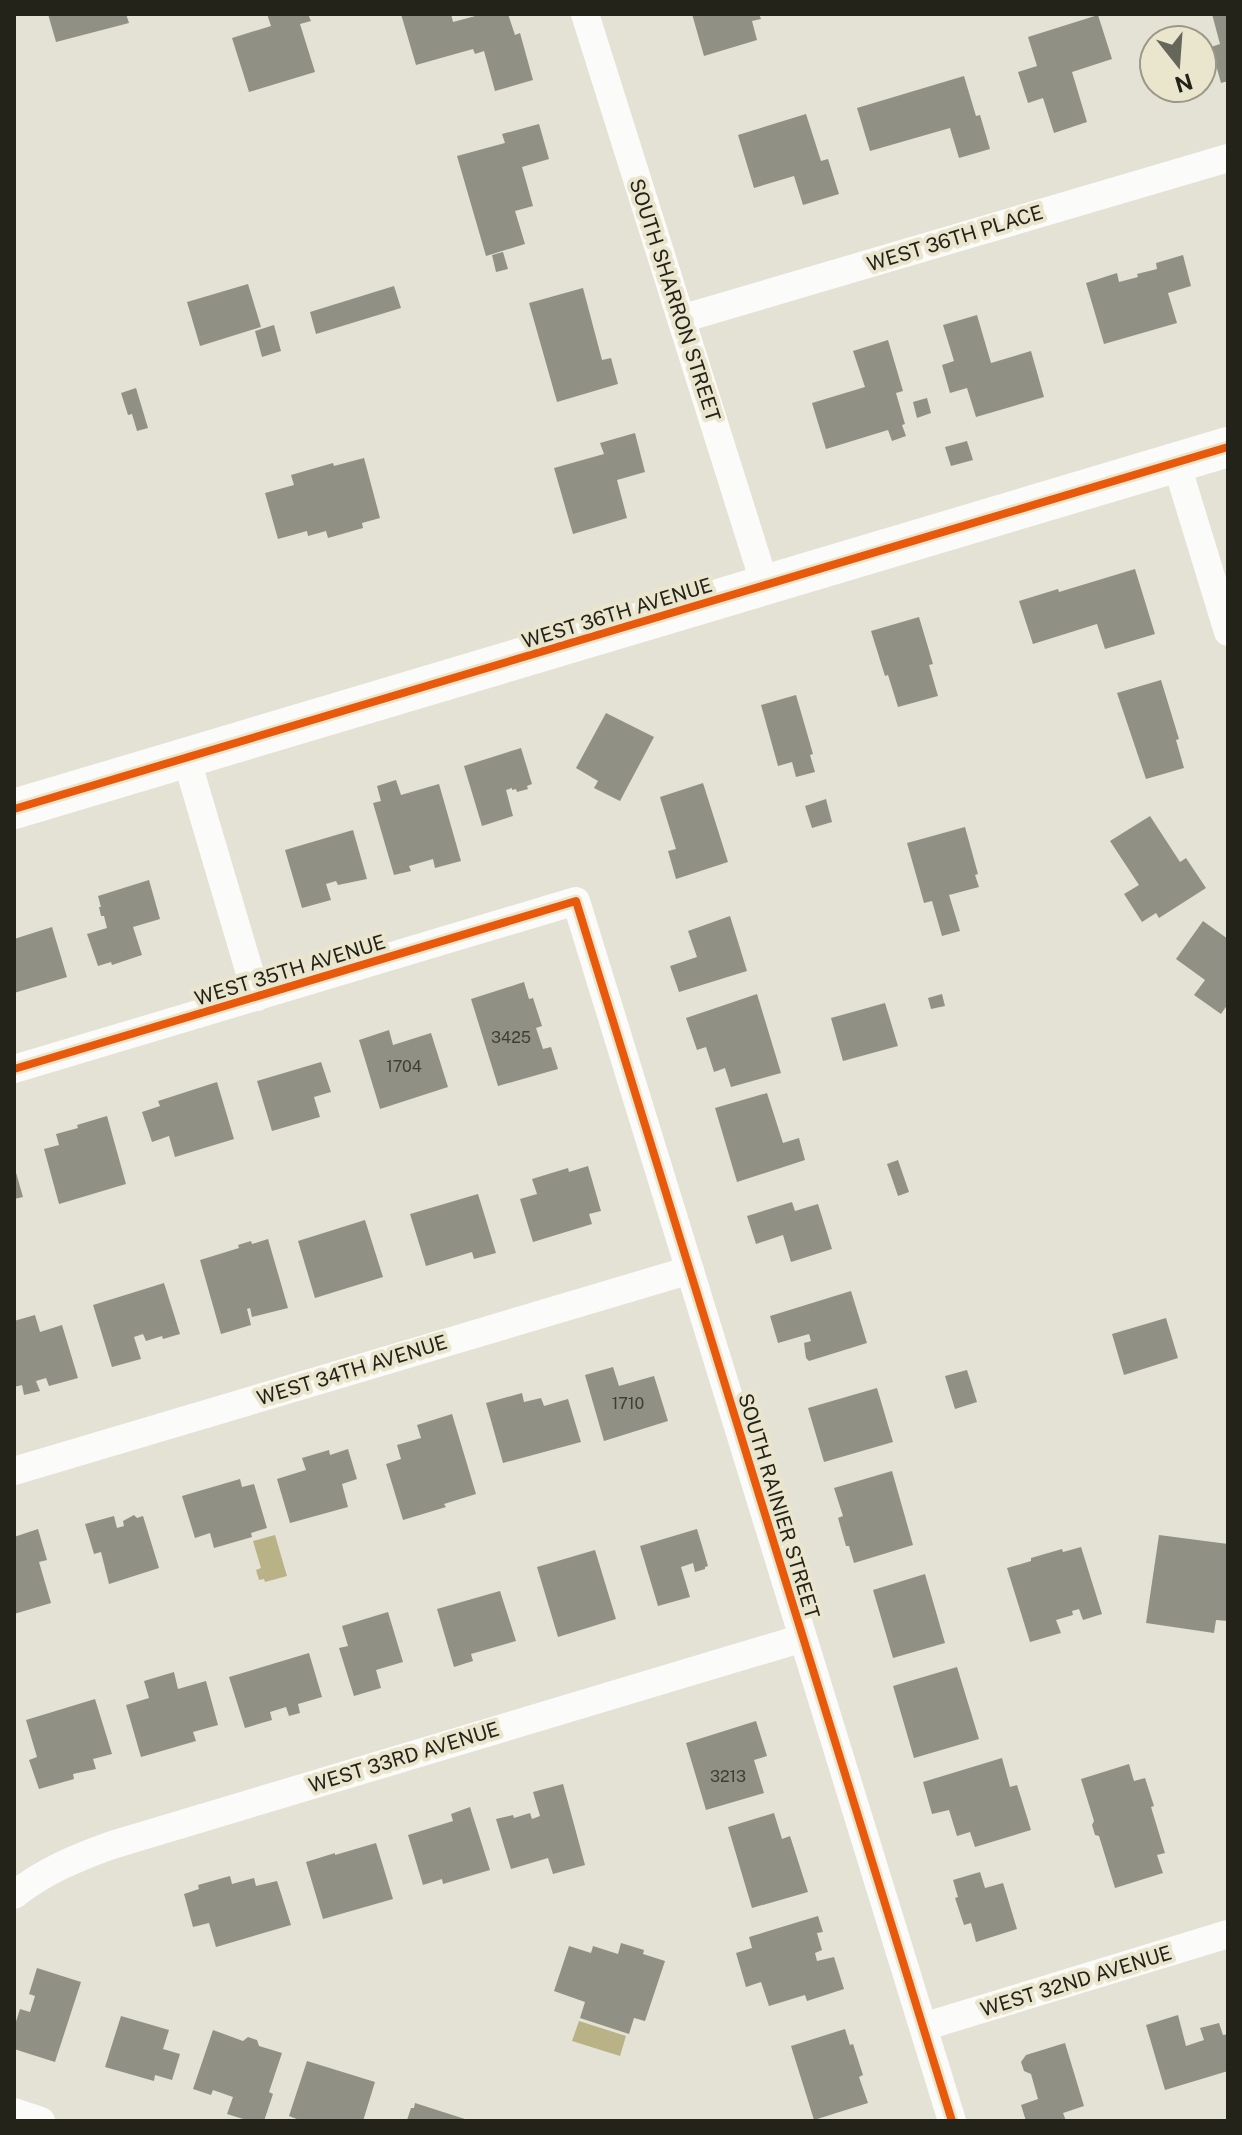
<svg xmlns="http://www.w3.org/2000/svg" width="1242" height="2135" font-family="'Public Sans',sans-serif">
<rect width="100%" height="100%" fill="#e4e2d4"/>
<!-- water -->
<path fill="#b9b287" d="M275 1535 287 1576 265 1582 264 1579 259 1580 256 1570 261 1568 253 1541Z
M579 2021 626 2036 620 2056 572 2041Z"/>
<!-- building -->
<path fill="#919085" d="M48 14H126L129 23 56 42Z
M267 14H308L311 21 300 24 315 72 249 92 232 38 271 26Z
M401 14H451L453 22 483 14H508L515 35 520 33 533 80 495 91 484 51 475 54 473 49 416 65Z
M692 14H759L761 19 752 21 757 40 704 56Z
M1212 14H1228V81L1221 83 1211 47 1220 44Z
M1098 15 1112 59 1072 72 1087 122 1054 133 1043 98 1028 103 1018 72 1037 66 1028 37Z
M964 76 976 116 980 115 990 149 959 158 950 128 870 151 857 108Z
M806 114 821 161 828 159 839 194 803 205 794 176 754 188 738 135Z
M539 124 549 159 522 167 533 206 515 211 525 244 486 256 457 156 505 143 502 134Z
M503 252 508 269 496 272 492 255Z
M1183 255 1191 286 1168 293 1177 323 1104 344 1086 283 1117 273 1119 282 1138 277 1137 274 1157 269 1156 263Z
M248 284 261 327 200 346 187 302Z
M394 286 401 308 316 334 310 312Z
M583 288 602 360 611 358 618 384 557 402 529 303Z
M977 315 991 363 1031 351 1044 397 976 417 967 388 950 393 942 365 954 361 943 325Z
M274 325 281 351 262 357 255 331Z
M888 340 903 391 896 393 905 424 902 425 906 436 892 441 888 430 826 449 812 403 865 387 853 351Z
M136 388 148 428 137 431 132 414 128 415 121 393Z
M927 398 931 413 917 418 913 402Z
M635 433 645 472 617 480 627 518 573 534 554 468 604 454 600 443Z
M967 441 973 460 951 466 945 447Z
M364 458 380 518 362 523 363 528 328 538 326 531 308 536 307 531 278 539 265 493 294 485 291 475 333 463 334 466Z
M1135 569 1155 634 1105 649 1097 624 1033 644 1019 601 1058 589 1059 592Z
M919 617 933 664 929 665 938 696 898 707 888 675 885 676 871 631Z
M1161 680 1179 739 1176 740 1184 768 1146 779 1117 693Z
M796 695 813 754 810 755 815 772 796 777 792 762 778 766 761 705Z
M606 713 654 737 620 801 594 788 598 781 576 768Z
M521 748 532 784 527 786 528 789 517 792 516 789 512 790V788L506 790 513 816 482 826 464 766Z
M396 780 401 795 439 784 461 861 435 868 433 859 409 866 411 871 394 875 373 803 381 801 377 786Z
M703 783 728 862 676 879 668 851 676 849 660 797Z
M826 799 832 822 812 828 805 806Z
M1150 816 1180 862 1186 858 1206 888 1159 918 1156 913 1142 922 1124 894 1139 885 1110 841Z
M965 827 978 874 975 875 979 887 949 895 960 931 942 936 932 901 924 903 907 843Z
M353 830 367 879 338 885 336 881 326 884 331 900 302 908 285 850Z
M149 880 160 919 133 927 142 955 112 965 111 962 98 966 87 934 107 928 104 916H101L99 907H101L98 896Z
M730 916 747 971 679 992 670 966 697 957 688 931Z
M1203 921 1228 939V1004L1221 1014 1194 995 1205 980 1176 959Z
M52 927 67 977 14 993V939Z
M524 982 529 999 533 998 542 1026 536 1028 543 1049 551 1047 558 1069 498 1086 471 999Z
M757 994 781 1073 731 1087 725 1068 714 1072 706 1047 697 1050 686 1018Z
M942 994 945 1006 931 1009 928 998Z
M885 1003 898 1046 843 1061 831 1018Z
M389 1030 393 1045 431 1033 448 1087 380 1109 359 1040Z
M321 1062 331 1092 314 1097 320 1117 272 1131 257 1081Z
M217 1082 234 1139 175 1157 169 1136 152 1142 142 1112 160 1106 158 1101Z
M767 1093 783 1143 799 1138 805 1160 737 1182 715 1108Z
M107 1116 126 1184 59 1204 44 1149 59 1145 56 1134 78 1128 77 1125Z
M898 1160 909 1192 898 1196 887 1164Z
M588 1166 601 1211 589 1214 592 1224 533 1242 520 1199 537 1194 532 1179 568 1168 569 1172Z
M15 1169 23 1197 14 1199V1170Z
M478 1194 496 1253 474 1259 472 1252 426 1266 410 1214Z
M792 1202 795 1211 818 1204 832 1249 791 1262 783 1235 756 1244 747 1216Z
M365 1220 383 1277 315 1298 298 1241Z
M268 1239 288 1308 252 1317 250 1308 247 1309 251 1325 221 1334 200 1260 239 1248 238 1245 251 1241 252 1244Z
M164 1283 180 1334 163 1339 162 1336 146 1341 143 1334 134 1337 141 1359 112 1367 93 1305Z
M851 1291 867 1343 809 1361 806 1358 804 1343 811 1341 809 1334 778 1343 770 1316Z
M35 1315 40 1332 62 1325 78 1378 49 1386 46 1378 36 1381 40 1391 24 1395 22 1385 14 1387V1321Z
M1166 1318 1178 1358 1124 1375 1112 1334Z
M613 1367 619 1386 654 1376 668 1421 604 1441 585 1375Z
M967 1370 977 1402 955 1409 945 1376Z
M877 1388 893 1442 824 1462 808 1408Z
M522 1393 524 1402 541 1398 544 1406 568 1399 581 1442 503 1463 486 1403Z
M452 1414 476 1494 444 1504 446 1507 403 1520 386 1464 401 1459 397 1445 421 1438 417 1425Z
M348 1449 357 1479 342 1484 348 1507 290 1523 277 1479 306 1470 302 1458 329 1450 330 1455Z
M892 1471 913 1545 854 1563 849 1546H846L838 1518 843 1516 834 1488Z
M240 1479 242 1487 254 1484 267 1528 251 1533 252 1537 214 1548 210 1533 195 1538 182 1496Z
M134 1515 137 1518 143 1516 159 1568 109 1584 101 1552 94 1554 85 1524 114 1516 117 1528 124 1526 123 1521Z
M38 1529 47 1560 39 1562 51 1603 14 1614V1537Z
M697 1529 708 1566 705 1567V1569L695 1572 693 1563 681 1567 690 1597 658 1606 640 1546Z
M1159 1535 1228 1544V1621L1216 1620 1214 1633 1146 1623Z
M1081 1547 1102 1614 1083 1620 1079 1609 1072 1611 1073 1615 1056 1620 1061 1633 1030 1642 1007 1568 1031 1561V1558L1062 1549 1063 1552Z
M595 1550 616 1619 558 1637 537 1567Z
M925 1574 945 1643 893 1658 873 1590Z
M500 1591 516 1641 471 1654 473 1661 454 1667 437 1609Z
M388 1612 403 1662 376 1670 381 1688 354 1696 339 1648 348 1646 342 1626Z
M309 1653 322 1697 298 1704 300 1713 289 1716 286 1707 270 1712 272 1720 245 1728 229 1677Z
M957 1667 979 1739 914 1758 893 1686Z
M174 1672 178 1689 206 1681 218 1725 193 1732 196 1741 141 1757 126 1705 149 1698 144 1681Z
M95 1699 112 1754 93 1759 96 1769 73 1774 74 1779 39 1789 29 1760 37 1757 26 1720Z
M756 1721 767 1756 754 1760 764 1793 706 1810 686 1743Z
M1002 1758 1010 1787 1017 1785 1031 1830 975 1847 970 1832 957 1836 949 1810 932 1814 923 1782Z
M1129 1764 1134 1781 1145 1778 1154 1806 1151 1807 1165 1853 1157 1855 1163 1873 1115 1888 1099 1836 1095 1835 1092 1825 1094 1821 1081 1779Z
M563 1784 585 1865 553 1874 548 1858 511 1869 496 1819 513 1815 514 1818 530 1813 532 1819 540 1816 533 1792Z
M470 1807 490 1870 443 1884 442 1879 423 1885 408 1835 453 1821 451 1814Z
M774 1813 782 1839 790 1836 808 1892 752 1908 728 1827Z
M376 1843 393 1899 323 1919 306 1862 335 1853V1855Z
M980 1872 985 1888 1003 1883 1017 1929 976 1942 971 1923 964 1925 955 1898 958 1897 953 1880Z
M230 1876 232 1884 254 1878 256 1886 277 1881 291 1925 216 1947 209 1923 193 1927 184 1894 199 1889 198 1885Z
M818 1916 823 1932 817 1933 822 1950 815 1953 817 1961 834 1957 844 1989 807 2001 805 1995 769 2006 761 1982 746 1987 736 1953 752 1948 749 1937Z
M621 1943 644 1950 643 1954 665 1961 645 2021 634 2018 629 2034 580 2018 585 2002 554 1991 569 1946 591 1953 593 1946 618 1954Z
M37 1968 81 1982 55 2062 14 2049V2028L20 2009 30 2012 35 1996 29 1994Z
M1178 2015 1186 2046 1204 2040 1200 2028 1219 2023 1223 2035 1228 2034V2071L1165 2090 1146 2025Z
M121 2016 169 2030 163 2049 180 2054 172 2080 155 2075 154 2081 105 2067Z
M845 2029 850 2045 853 2044 863 2075 859 2077 868 2103 814 2120 791 2046Z
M213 2030 243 2041 248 2037 257 2040 259 2046 282 2053 269 2092 273 2094 264 2121H250L227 2114 233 2097 213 2090 211 2095 193 2089Z
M1065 2043 1084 2106 1063 2113 1066 2121H1026L1021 2105 1038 2099 1031 2074 1024 2071 1021 2062 1026 2055Z
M307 2061 375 2082 363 2121H302L289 2116Z
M415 2103 468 2120V2121H409L407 2120 411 2108H414Z"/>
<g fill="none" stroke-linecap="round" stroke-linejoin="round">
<!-- street -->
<path stroke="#fbfbf9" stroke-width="28" d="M585 14 765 585
M681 319 1228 158
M1176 462 1228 632
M186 757 257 997
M14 1069 576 901 952 2121
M14 1471 690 1270
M14 1895C44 1871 76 1858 112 1845L803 1638
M923 2027 1228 1934
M14 2112 41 2121"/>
<!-- secondary -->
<path stroke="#fbfbf9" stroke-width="40" d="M14 809 1228 447"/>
<defs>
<path id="cycleway" d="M14 809 1228 447
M14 1069 576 901 952 2121"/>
</defs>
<!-- cycleway casing -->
<use href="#cycleway" stroke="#eae6ce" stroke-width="13"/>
<!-- cycleway -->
<use href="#cycleway" stroke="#e8590c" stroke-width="8"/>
</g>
<g text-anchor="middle" stroke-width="8" stroke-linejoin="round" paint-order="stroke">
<!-- number labels -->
<g font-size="16" fill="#3f3e35">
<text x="511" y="1043">3425</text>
<text x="404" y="1072">1704</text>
<text x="628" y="1409">1710</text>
<text x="728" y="1782">3213</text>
</g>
<!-- street labels -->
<g font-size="20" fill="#24231a" stroke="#eae6ce">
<text transform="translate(955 238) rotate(-17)" y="7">WEST 36TH PLACE</text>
<text transform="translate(675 300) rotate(72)" y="7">SOUTH SHARRON STREET</text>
<text transform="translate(617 613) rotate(-17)" y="7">WEST 36TH AVENUE</text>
<text transform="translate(290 970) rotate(-17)" y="7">WEST 35TH AVENUE</text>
<text transform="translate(352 1370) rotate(-17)" y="7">WEST 34TH AVENUE</text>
<text transform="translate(779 1506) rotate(73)" y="7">SOUTH RAINIER STREET</text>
<text transform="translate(404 1757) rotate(-17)" y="7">WEST 33RD AVENUE</text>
<text transform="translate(1076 1981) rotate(-17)" y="7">WEST 32ND AVENUE</text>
</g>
</g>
<!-- border -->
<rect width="1242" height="2135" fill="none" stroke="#24231a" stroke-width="32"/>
<!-- north arrow -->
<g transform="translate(1178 64) rotate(163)"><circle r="38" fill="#eae6ce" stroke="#9b9886" stroke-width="2"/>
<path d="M0-6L14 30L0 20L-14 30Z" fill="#67665b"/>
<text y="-12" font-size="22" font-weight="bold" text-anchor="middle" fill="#24231a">N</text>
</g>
</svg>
